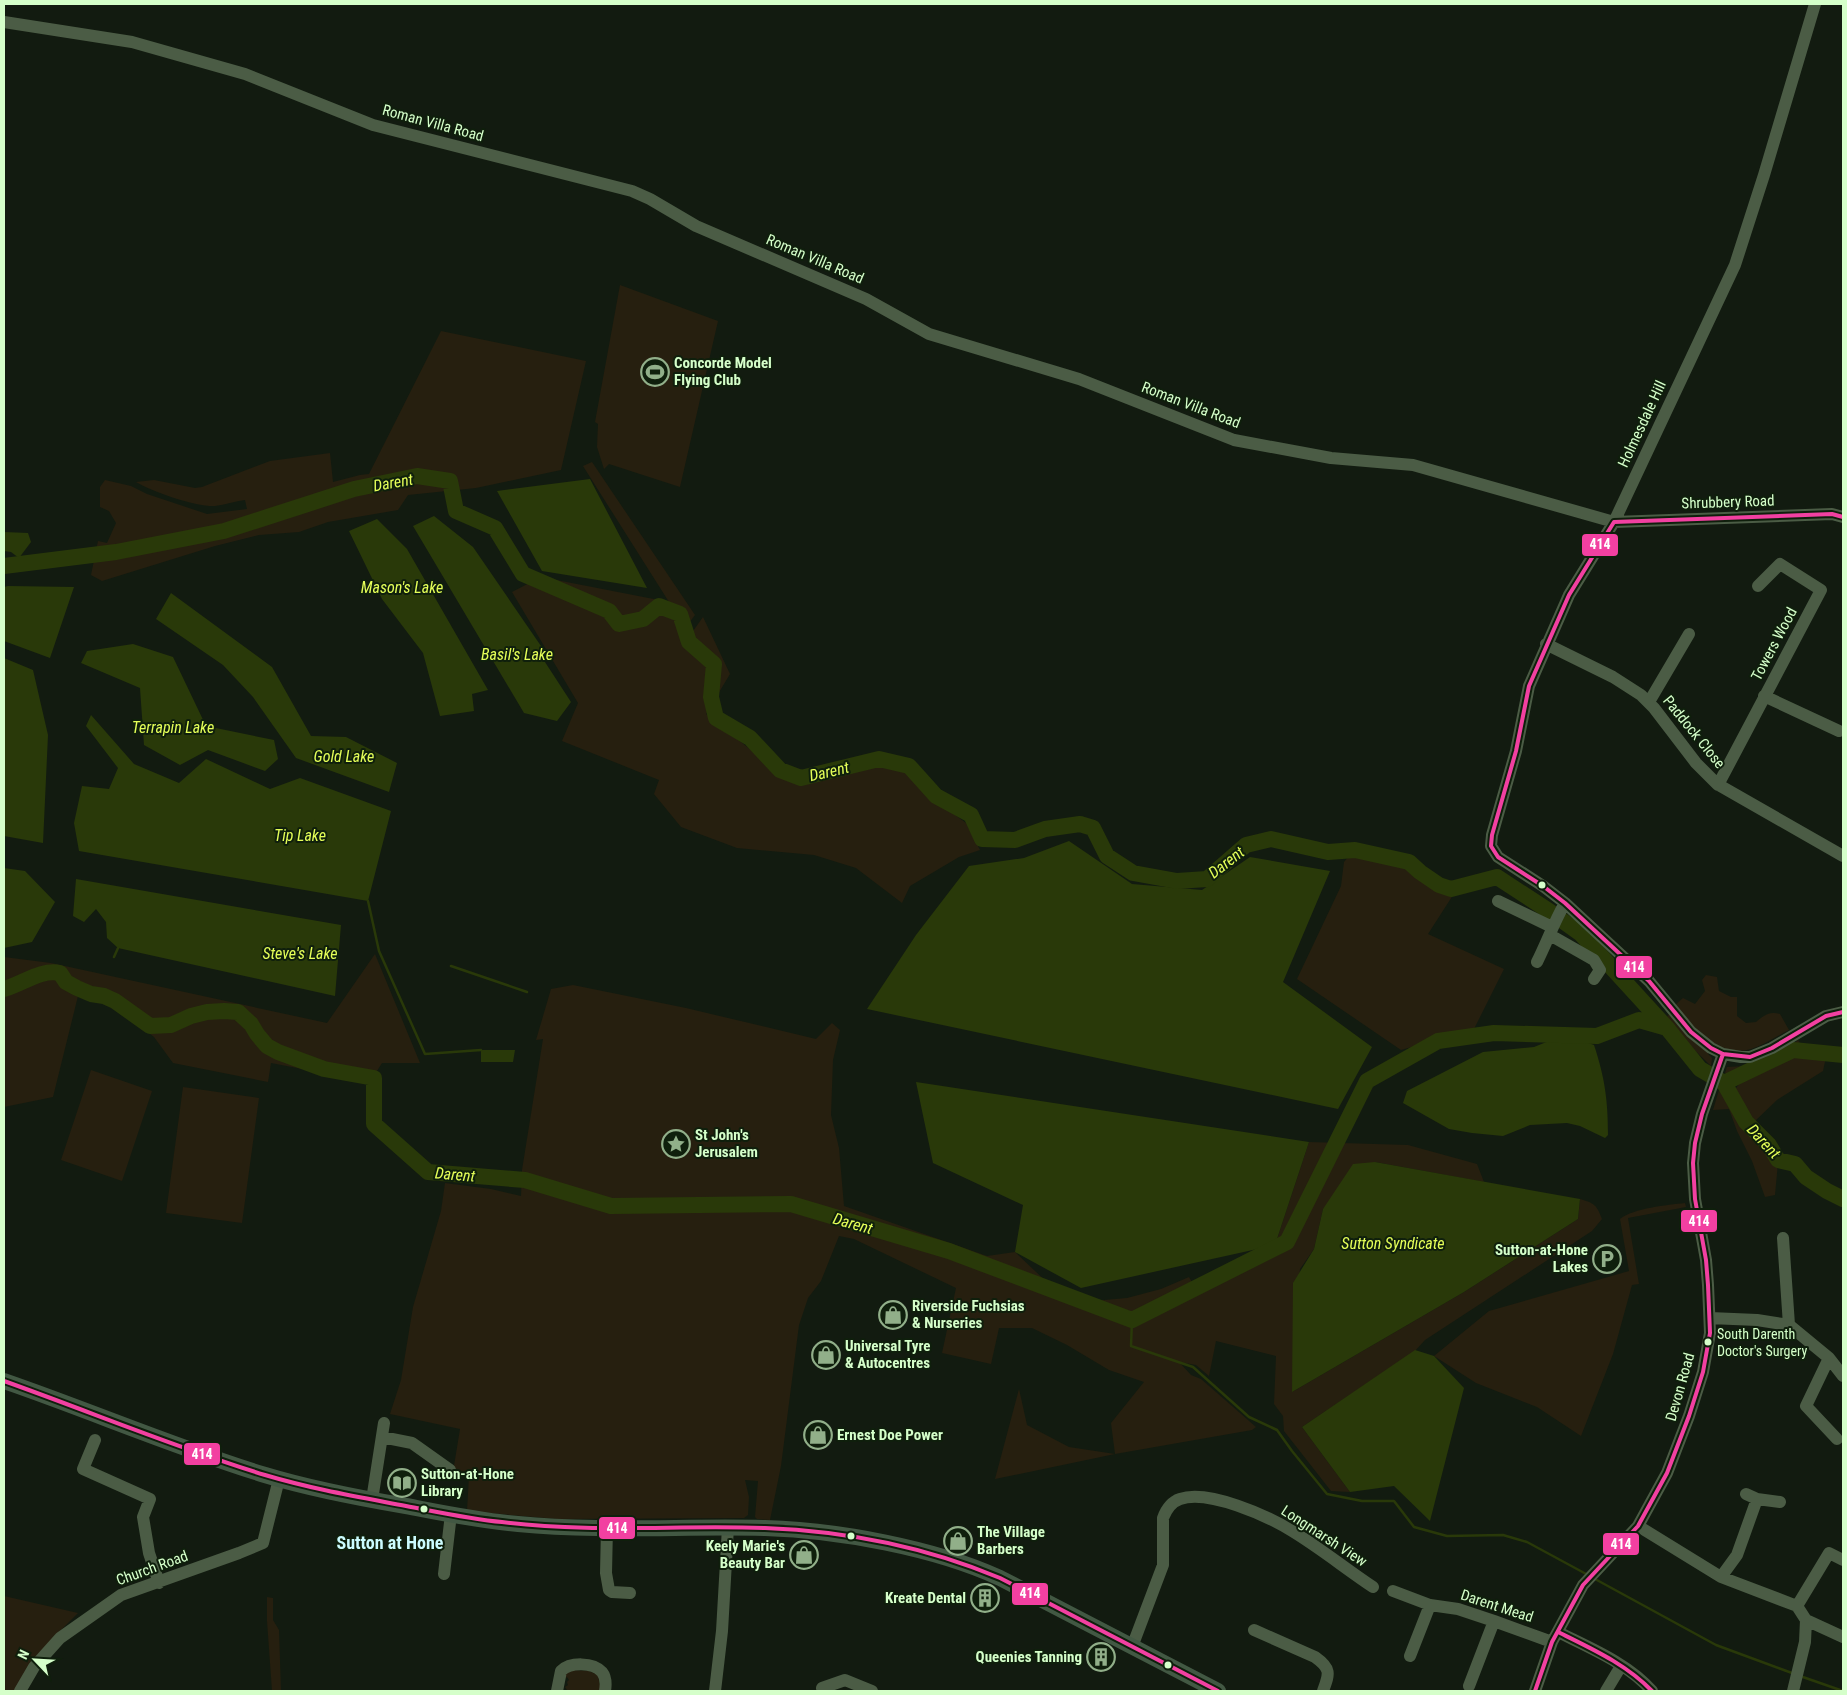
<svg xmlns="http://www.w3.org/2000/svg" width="1847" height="1695" font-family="'Roboto Condensed',sans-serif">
<rect width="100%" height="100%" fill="#121b10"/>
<!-- green -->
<path fill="#261f0f" d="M620 285 718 321 680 487 609 464 604 469 597 447 598 424 595 422Z
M441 331 586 361 561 470 476 488 408 495 398 510 328 522 299 532 259 535 215 546 102 581 91 575 98 541 107 543 116 523 109 511 100 507V487L105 480 131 486 147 494 207 514 247 509 245 500C235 501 225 505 215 506 197 507 152 492 136 482L154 480 195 488 202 487 270 461 330 453 333 482 360 475 369 474Z
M592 462 695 615 683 631 686 641 703 617 730 674 706 714 782 775 813 781 882 763 908 774 929 796 966 823 980 850 959 857 910 886 902 903 856 868 814 855 737 848 681 827 654 794 659 780 562 741 578 703 512 592 541 577 669 602 583 466Z
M1350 855 1406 865 1432 883 1455 892 1428 934 1504 969 1474 1029 1401 1050 1297 979 1341 886 1344 862Z
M375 954 420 1063H382L370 1082 271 1063 268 1082 173 1063 154 1037 111 1003 79 992 53 1097 4 1107V957L51 963 327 1023Z
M1706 975 1717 977 1719 991 1731 997H1737V1016L1746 1023 1756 1022C1764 1015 1770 1011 1780 1014L1789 1030C1777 1036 1764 1045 1751 1049 1718 1059 1693 1026 1675 1005L1683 998 1695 1004 1705 991 1702 980Z
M573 985 686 1008 816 1039 832 1023 840 1030 833 1060 831 1115 839 1148 844 1206 987 1256 1015 1252 1054 1289 1093 1301 1127 1298 1161 1289 1189 1277 1198 1293 1282 1253 1275 1245 1309 1142 1408 1145 1477 1164 1484 1182 1375 1162 1323 1209 1314 1249 1300 1269 1292 1392 1464 1292 1578 1219 1580 1199C1594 1203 1597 1205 1602 1219L1592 1231 1425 1340 1415 1351 1302 1427 1350 1492 1331 1491 1284 1431 1283 1416 1274 1404 1276 1356 1216 1341 1209 1376 1196 1365 1179 1362 1191 1375 1201 1379 1256 1427 1252 1430 1115 1454 995 1479 1019 1389 1027 1425 1069 1447 1115 1454 1111 1423 1144 1382 1109 1370 1067 1345 1032 1328H999L991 1364 942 1353 956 1288 854 1239 839 1236 821 1281 808 1298 799 1325 781 1466 770 1520 757 1519 755 1517 758 1481 745 1480 749 1497 748 1515 744 1518 557 1519 467 1511 469 1475 453 1472 460 1429 390 1414 401 1380 413 1307 441 1211 445 1183 491 1189 521 1196 522 1170 543 1039 536 1040 551 989Z
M1669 1014 1709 1052 1708 1054 1712 1058 1711 1066 1677 1033 1666 1018Z
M1798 1040 1806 1052 1826 1057 1823 1071 1777 1100 1755 1121 1779 1152 1775 1195 1765 1197 1752 1161 1737 1131 1729 1109 1713 1110 1719 1090 1726 1092 1736 1088 1740 1083 1739 1079 1725 1073 1727 1067 1746 1066 1790 1047Z
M91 1070 152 1091 122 1181 61 1160Z
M183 1087 259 1098 242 1223 166 1213Z
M1685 1203 1686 1207 1628 1218 1639 1284 1632 1285 1613 1354 1581 1436 1537 1407 1476 1383 1434 1356 1489 1311 1629 1271 1620 1219C1634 1208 1667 1205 1685 1203Z
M4 1596 78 1613 54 1637 16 1691H4Z
M267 1597 273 1598V1620L279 1630 281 1691H272L267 1621Z
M572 1670 589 1671 598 1675 601 1691H565L567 1690 565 1687 568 1685 567 1682 569 1680 567 1677 563 1680V1675Z"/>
<!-- water -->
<path fill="#293909" d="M590 479 647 588 542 571 497 491Z
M434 516 473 547 541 646 543 659 571 702 557 721 524 713 413 526Z
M377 519 407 549 488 690 472 694 474 711 440 716 423 653 382 599 349 531Z
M4 532 28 533 31 542 19 558 11 552 4 551Z
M8 586 74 587 50 658 4 641V587Z
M171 593 272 667 311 736 346 737 397 763 389 792 296 758 253 697 223 665 156 619Z
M133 644 173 657 206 726 274 740 278 759 265 771 208 750 180 765 144 745 140 688 81 663 87 651Z
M4 658 33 670 48 735 43 843 4 836Z
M91 715 134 764 179 783 206 759 270 789 300 778 391 811 368 901 79 851 74 823 82 786 109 789 118 768 86 726Z
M1069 841 1132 884 1202 890 1250 857 1330 871 1283 982 1372 1047 1338 1109 867 1009 916 935 969 866 1024 858Z
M4 868 25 871 55 902 32 942 4 948Z
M76 879 341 925 335 996 118 948 107 938 106 922 96 909 84 922 73 916Z
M1554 1039 1583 1041 1594 1045C1605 1078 1608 1101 1608 1135L1605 1138 1580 1126 1567 1123 1530 1125 1503 1136 1472 1133 1449 1129 1403 1103 1407 1091 1483 1052 1534 1047Z
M481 1050H515L513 1062H481Z
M916 1082 1309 1142 1275 1245 1081 1288 1015 1252 1023 1205 933 1163Z
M1375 1162 1580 1199 1578 1219 1464 1292 1292 1392 1293 1283 1314 1249 1323 1209 1353 1164Z
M1415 1350 1434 1356 1464 1388 1430 1521 1394 1486 1350 1492 1302 1427Z"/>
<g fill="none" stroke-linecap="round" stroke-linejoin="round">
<!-- stream -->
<path stroke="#293909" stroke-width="2.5" d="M368 901 379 951 425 1054 481 1050
M114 957 118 948
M451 966 527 992
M1132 1320 1131 1346 1193 1367 1249 1417 1277 1430 1292 1451 1327 1494 1362 1501H1394L1414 1527 1447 1536 1503 1535 1527 1542 1588 1575
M1595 1579 1716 1645 1792 1673
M1800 1676 1843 1691"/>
<!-- river -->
<path stroke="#293909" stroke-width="16" d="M4 566 116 552 224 531 354 489 417 476 450 481 456 511 495 528 523 574 609 611 619 624 643 619 659 606 680 614 689 642 714 664 711 697 716 718 750 738 780 770 801 778 879 759 909 766 936 796 971 815 982 839 1015 840 1045 829 1080 824 1093 828 1107 856 1133 873 1177 881 1207 879 1246 845 1271 839 1328 852 1355 850 1409 862 1420 872 1439 885 1451 889 1497 877 1549 911 1581 934 1667 1028 1700 1069 1724 1083 1746 1122 1769 1145 1778 1160 1795 1164 1806 1177 1827 1191 1843 1199
M4 989C23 984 40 969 60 973L66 982 77 988 91 994 104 996 115 1001 150 1026 171 1025 191 1016 207 1012 224 1011 238 1012 251 1024 257 1034 267 1046 278 1052 324 1069 374 1078V1124L428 1172 525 1180 611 1206 791 1204 949 1251 1132 1320 1287 1242 1367 1081 1438 1041 1494 1033 1597 1036 1639 1020 1667 1028
M1724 1083 1793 1050 1843 1055"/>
<!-- minor -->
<path stroke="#4b5c45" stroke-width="12" d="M1815 4 1764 175 1735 265 1614 522 1569 595 1529 686 1516 751 1492 835 1491 846 1498 857 1543 886 1565 903 1649 981 1691 1032 1711 1048 1723 1054 1741 1057H1750L1772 1048 1826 1016 1843 1012
M4 22 132 42 245 74 373 125 632 191 650 199 696 226 866 299 929 334 1079 379 1234 440 1331 458 1413 465 1614 522 1832 514 1843 517
M1546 644 1613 677 1641 695 1654 708 1696 763 1717 784 1843 856
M1764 696 1839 731
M1649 702 1689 634
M1718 785 1821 590 1780 564 1758 586
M1498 901 1552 927
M1550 935 1594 960 1600 970 1594 979
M1537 962C1547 942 1554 922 1565 903
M1783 1238 1789 1325
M1710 1318 1757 1320 1789 1325 1829 1358 1843 1376
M1829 1358 1806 1406 1837 1439
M382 1437 412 1443 450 1470
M95 1440 83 1469 150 1499 143 1517 149 1553 159 1583
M1746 1494 1757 1499 1780 1502
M372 1500 384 1423
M1638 1526 1721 1577 1797 1606 1806 1620 1805 1642 1793 1691
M607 1527 606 1573 609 1590 612 1592 630 1593
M444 1574 451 1514
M1721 1577 1737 1555 1757 1499
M1393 1591 1430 1605 1458 1609 1494 1621 1552 1642
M1797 1606 1829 1553 1843 1560
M1806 1620 1843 1637
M1254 1630 1315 1657C1332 1669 1329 1674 1323 1691
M1558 1632C1590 1648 1629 1664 1652 1691
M1132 1647 1163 1565V1518C1166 1510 1171 1502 1180 1499 1208 1489 1268 1516 1292 1531 1320 1548 1346 1569 1373 1587
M1410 1656 1430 1605
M1469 1686 1494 1621
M822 1688 845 1680 872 1691
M20 1691 34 1667 60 1638 121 1595 239 1553 263 1543 279 1479
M557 1691 561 1671C570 1662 593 1662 602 1672 606 1677 606 1685 605 1691
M715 1691 722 1631 728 1527
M1535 1691 1552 1642 1583 1585 1638 1526 1667 1473 1689 1416 1703 1372 1710 1333 1708 1285 1706 1260 1695 1199 1693 1163 1695 1143 1702 1114 1723 1054
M1606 1691 1621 1666"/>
<!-- major -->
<path stroke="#425843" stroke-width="16" d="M4 1381C91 1411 177 1448 265 1475 311 1489 359 1498 406 1506 443 1513 481 1521 518 1524 600 1532 683 1526 765 1528 837 1530 935 1548 1000 1578L1218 1691"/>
<defs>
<path id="bus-1" d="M1843 517 1832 514 1614 522 1569 595 1529 686 1516 751 1492 835 1491 846 1498 857 1543 886 1565 903 1649 981 1691 1032 1711 1048 1723 1054 1750 1057 1772 1048 1826 1016 1843 1012
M4 1381C91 1412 177 1448 265 1475 312 1489 359 1497 406 1506 438 1512 470 1519 502 1522 590 1533 677 1525 765 1528 845 1531 926 1547 1000 1578L1218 1691
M1558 1632C1592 1649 1626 1664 1652 1691
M1535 1691 1552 1642 1583 1585 1638 1526 1667 1473 1689 1416 1703 1372 1710 1333 1708 1285 1706 1260 1695 1199 1693 1163 1695 1143 1702 1114 1723 1054"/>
</defs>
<!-- bus-1 casing -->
<use href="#bus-1" stroke="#0f1f0c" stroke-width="8"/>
<!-- bus-1 -->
<use href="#bus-1" stroke="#f240a1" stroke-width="4"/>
</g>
<!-- icons -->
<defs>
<symbol id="stadium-ring" viewBox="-11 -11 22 22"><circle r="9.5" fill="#0f1f0c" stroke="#91af89" stroke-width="1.5"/><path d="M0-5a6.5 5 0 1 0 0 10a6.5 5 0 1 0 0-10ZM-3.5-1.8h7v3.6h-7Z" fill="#91af89"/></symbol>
<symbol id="sight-ring" viewBox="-11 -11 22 22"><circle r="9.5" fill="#0f1f0c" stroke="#91af89" stroke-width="1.5"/><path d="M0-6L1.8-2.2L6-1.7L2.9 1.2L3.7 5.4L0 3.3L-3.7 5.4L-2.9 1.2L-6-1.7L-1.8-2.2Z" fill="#91af89"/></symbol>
<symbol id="parking-ring" viewBox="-11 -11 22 22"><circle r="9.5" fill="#0f1f0c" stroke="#91af89" stroke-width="1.5"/><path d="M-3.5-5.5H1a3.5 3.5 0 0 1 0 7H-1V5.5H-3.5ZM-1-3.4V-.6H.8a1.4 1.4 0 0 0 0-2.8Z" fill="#91af89"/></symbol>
<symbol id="shop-ring" viewBox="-11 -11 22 22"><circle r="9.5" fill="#0f1f0c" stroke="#91af89" stroke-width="1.5"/><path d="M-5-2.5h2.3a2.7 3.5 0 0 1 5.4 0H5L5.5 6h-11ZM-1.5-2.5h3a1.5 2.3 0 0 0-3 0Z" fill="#91af89"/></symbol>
<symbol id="library-ring" viewBox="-11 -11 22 22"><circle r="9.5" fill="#0f1f0c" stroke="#91af89" stroke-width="1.5"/><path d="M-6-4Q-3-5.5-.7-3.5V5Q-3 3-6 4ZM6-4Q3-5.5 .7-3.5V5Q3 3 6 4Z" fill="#91af89"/></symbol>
<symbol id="building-ring" viewBox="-11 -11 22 22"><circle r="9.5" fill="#0f1f0c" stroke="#91af89" stroke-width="1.5"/><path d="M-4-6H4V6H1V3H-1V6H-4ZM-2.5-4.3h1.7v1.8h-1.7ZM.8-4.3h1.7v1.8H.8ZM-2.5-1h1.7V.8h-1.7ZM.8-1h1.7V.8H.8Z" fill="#91af89"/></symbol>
</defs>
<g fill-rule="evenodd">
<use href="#stadium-ring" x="639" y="356" width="32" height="32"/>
<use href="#sight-ring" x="660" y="1128" width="32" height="32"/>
<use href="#parking-ring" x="1591" y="1243" width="32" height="32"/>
<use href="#shop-ring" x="877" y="1299" width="32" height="32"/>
<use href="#shop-ring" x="810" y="1339" width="32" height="32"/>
<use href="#shop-ring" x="802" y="1419" width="32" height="32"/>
<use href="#library-ring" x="386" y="1467" width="32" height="32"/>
<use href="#shop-ring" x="942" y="1525" width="32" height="32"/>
<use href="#shop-ring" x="788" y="1539" width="32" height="32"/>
<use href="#building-ring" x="969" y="1582" width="32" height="32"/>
<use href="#building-ring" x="1085" y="1641" width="32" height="32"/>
</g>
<!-- markers -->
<g fill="#d5ffca" stroke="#0f1f0c" stroke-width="2">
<circle cx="1542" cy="885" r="4.5"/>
<circle cx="1708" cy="1342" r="4.5"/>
<circle cx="424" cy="1509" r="4.5"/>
<circle cx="851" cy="1536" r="4.5"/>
<circle cx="1168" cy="1665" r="4.5"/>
</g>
<g text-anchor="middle" stroke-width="4" stroke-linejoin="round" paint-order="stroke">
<!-- bus labels -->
<g font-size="14" fill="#d5ffca" stroke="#0f1f0c" text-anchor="start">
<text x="1717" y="1339">South Darenth<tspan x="1717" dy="17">Doctor's Surgery</tspan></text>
</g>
<!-- street labels -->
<g font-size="15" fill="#d5ffca" stroke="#0f1f0c">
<text transform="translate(433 123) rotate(15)" y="5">Roman Villa Road</text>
<text transform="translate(815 259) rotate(23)" y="5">Roman Villa Road</text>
<text transform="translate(1191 405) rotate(21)" y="5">Roman Villa Road</text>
<text transform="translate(1642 424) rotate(-65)" y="5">Holmesdale Hill</text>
<text transform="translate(1728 502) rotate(-2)" y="5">Shrubbery Road</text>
<text transform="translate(1774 644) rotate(-62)" y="5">Towers Wood</text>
<text transform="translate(1694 732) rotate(51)" y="5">Paddock Close</text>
<text transform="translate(1680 1387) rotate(-74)" y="5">Devon Road</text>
<text transform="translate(1324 1536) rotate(33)" y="5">Longmarsh View</text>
<text transform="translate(152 1568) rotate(-20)" y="5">Church Road</text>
<text transform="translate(1497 1606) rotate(18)" y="5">Darent Mead</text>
</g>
<!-- poi labels -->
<g font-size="15" font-weight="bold" fill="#d5ffca" stroke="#0f1f0c" text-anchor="start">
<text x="674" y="368">Concorde Model<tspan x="674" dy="17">Flying Club</tspan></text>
<text x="695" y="1140">St John's<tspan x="695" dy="17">Jerusalem</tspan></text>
<text x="1588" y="1255" text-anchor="end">Sutton-at-Hone<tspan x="1588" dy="17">Lakes</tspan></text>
<text x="912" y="1311">Riverside Fuchsias<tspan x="912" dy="17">&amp; Nurseries</tspan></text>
<text x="845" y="1351">Universal Tyre<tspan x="845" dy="17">&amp; Autocentres</tspan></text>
<text x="837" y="1440">Ernest Doe Power</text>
<text x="421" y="1479">Sutton-at-Hone<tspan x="421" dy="17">Library</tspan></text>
<text x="977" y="1537">The Village<tspan x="977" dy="17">Barbers</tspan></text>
<text x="785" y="1551" text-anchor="end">Keely Marie's<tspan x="785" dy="17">Beauty Bar</tspan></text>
<text x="966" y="1603" text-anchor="end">Kreate Dental</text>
<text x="1082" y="1662" text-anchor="end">Queenies Tanning</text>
</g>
<!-- water labels -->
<g font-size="16" font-style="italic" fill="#e5ff58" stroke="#0f1f0c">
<text transform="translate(393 482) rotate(-10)" y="6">Darent</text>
<text x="402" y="593">Mason's Lake</text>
<text x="517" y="660">Basil's Lake</text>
<text x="173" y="733">Terrapin Lake</text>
<text x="344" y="762">Gold Lake</text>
<text transform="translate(829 771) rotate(-13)" y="6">Darent</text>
<text x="300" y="841">Tip Lake</text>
<text transform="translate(1226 862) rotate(-38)" y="6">Darent</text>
<text x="300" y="959">Steve's Lake</text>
<text transform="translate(1764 1141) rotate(47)" y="6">Darent</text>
<text transform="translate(455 1174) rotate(5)" y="6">Darent</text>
<text transform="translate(853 1223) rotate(16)" y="6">Darent</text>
<text x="1393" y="1249">Sutton Syndicate</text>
</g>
<!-- quarter labels -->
<g font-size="18" font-weight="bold" fill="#ccfcff" stroke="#0f1f0c">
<text x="390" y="1549">Sutton at Hone</text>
</g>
</g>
<g stroke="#0f1f0c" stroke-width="2">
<rect x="1581" y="533" width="38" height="24" rx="5" fill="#f240a1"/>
<rect x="1615" y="955" width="38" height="24" rx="5" fill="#f240a1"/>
<rect x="1680" y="1209" width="38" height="24" rx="5" fill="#f240a1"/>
<rect x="183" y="1442" width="38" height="24" rx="5" fill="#f240a1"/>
<rect x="598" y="1516" width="38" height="24" rx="5" fill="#f240a1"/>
<rect x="1602" y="1532" width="38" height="24" rx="5" fill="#f240a1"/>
<rect x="1011" y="1582" width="38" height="24" rx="5" fill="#f240a1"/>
</g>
<g font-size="14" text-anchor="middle" font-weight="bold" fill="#fff">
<text x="1600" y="549">414</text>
<text x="1634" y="972">414</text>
<text x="1699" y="1226">414</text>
<text x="202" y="1459">414</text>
<text x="617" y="1533">414</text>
<text x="1621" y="1549">414</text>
<text x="1030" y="1598">414</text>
</g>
<!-- border -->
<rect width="1847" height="1695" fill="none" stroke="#d5ffca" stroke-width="10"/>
<!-- north arrow -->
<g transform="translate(35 1660) rotate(295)" stroke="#0f1f0c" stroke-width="4" paint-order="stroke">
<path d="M0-4L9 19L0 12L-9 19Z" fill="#d5ffca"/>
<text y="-8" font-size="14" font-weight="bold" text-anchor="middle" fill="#d5ffca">N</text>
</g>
</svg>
